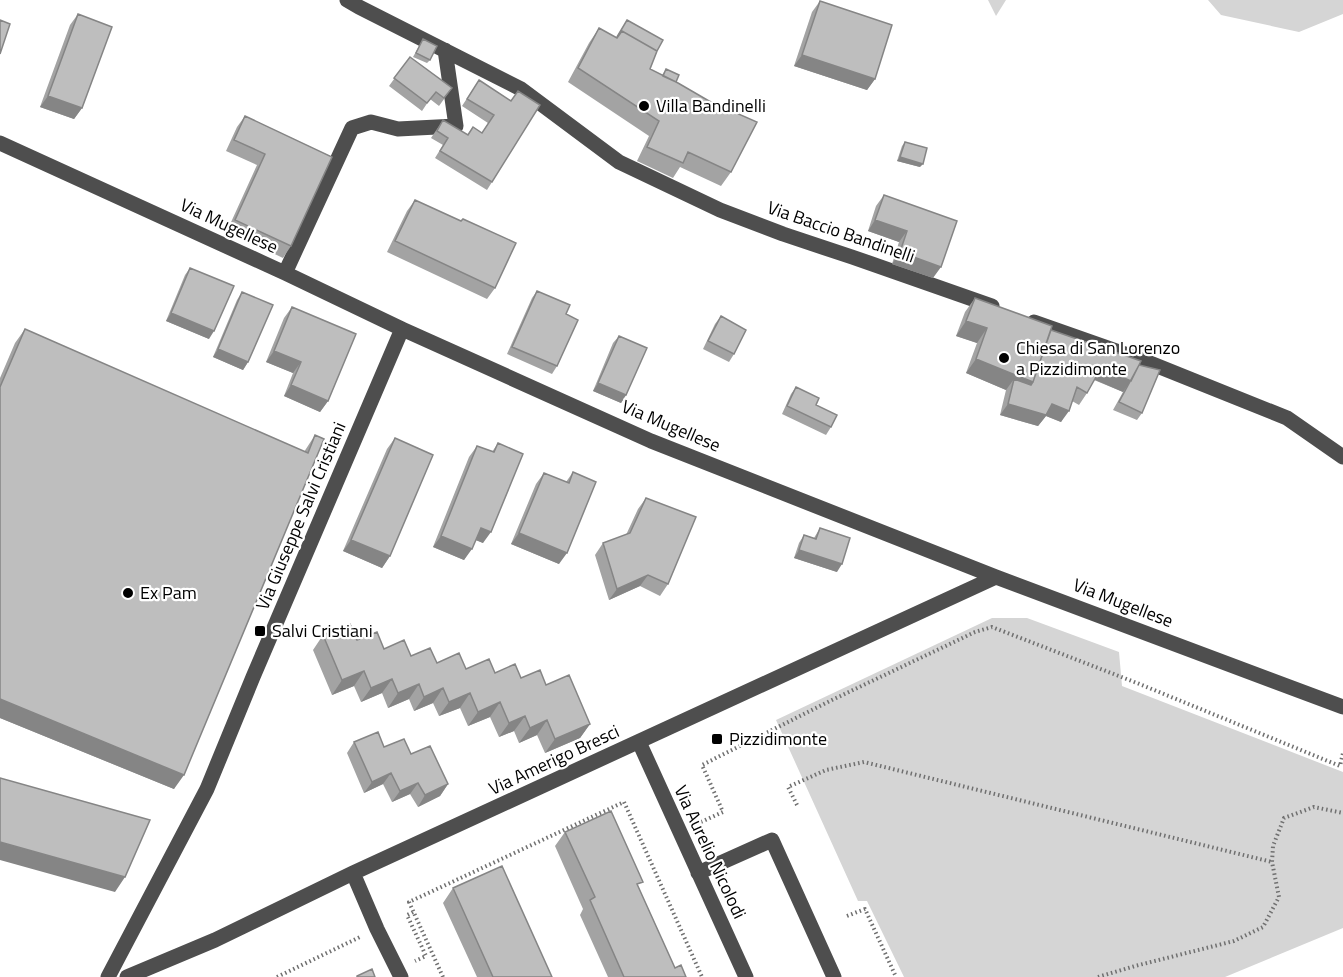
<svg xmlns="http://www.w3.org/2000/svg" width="1343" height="977" font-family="'Titillium Web',sans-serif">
<rect width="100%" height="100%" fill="#fff"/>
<!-- green -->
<path fill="#d5d5d5" d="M988 0H1006L996 16Z
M1208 0H1343V14L1299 32 1221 15Z
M992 618H1027L1119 652 1122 686 1343 772V928L1225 977H904L867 901H858L776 720Z"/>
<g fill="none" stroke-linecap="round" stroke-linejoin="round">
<!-- path -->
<path stroke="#707070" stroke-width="4" stroke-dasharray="1.5 3" stroke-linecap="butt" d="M797 805 788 787 826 770 864 762 1272 862
M701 822 723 812 702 765 832 700 975 632 992 627 1137 683 1340 766 1343 753
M413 912 407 915 426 956 415 961
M847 916 865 909 896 977
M277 977 360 937
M443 977 409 902 624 802 702 977
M1098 977 1135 966 1234 941 1263 927 1279 897 1272 862 1273 846 1284 818 1314 807 1343 813"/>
<!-- minor -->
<path stroke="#4e4e4e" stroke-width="15" d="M347 0 359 7 521 89 619 162 720 210 783 234 852 257 992 306
M0 143 285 273 402 329 651 441 996 577 1343 707
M285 273 352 128 371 122 398 129 456 126 445 50
M1034 322 1145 361 1287 418 1343 457
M639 742 746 977
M353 873 377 929 401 977
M698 873 772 840 834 977
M108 977 207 789 253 677 402 329
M127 977 215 940 353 873 996 577"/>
</g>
<!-- wall -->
<path fill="#a3a3a3" d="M820 1 875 79 867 90 794 66 812 12Z
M78 14 82 108 74 119 40 107 70 25Z
M627 20 657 51 650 69 662 75 666 69 676 82 731 172 721 186 680 167 673 178 637 161 649 136 568 82 589 43 599 28 616 38Z
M423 39 430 60 427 63 413 57Z
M410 57 452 88 439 106 430 99 422 111 389 86Z
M479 80 511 101 492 182 487 190 435 158 443 145 431 138 443 120 467 135 473 127 482 133 488 123 462 106Z
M245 116 332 157 291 246 283 258 227 231 257 165 226 151 237 127Z
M905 142 920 167 897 161 902 146Z
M884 195 933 278 892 264 899 242 868 231 876 206Z
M415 200 495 288 487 299 387 252 407 211Z
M190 268 209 339 166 321 185 275Z
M537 291 566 314 557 366 552 374 507 354 532 298Z
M242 292 248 362 243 370 213 357 237 300Z
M975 298 1051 330 1139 365 1142 413 1137 420 1113 410 1123 392 1094 380 1087 393 1079 405 1072 401 1061 422 1046 416 1038 426 1000 415 1006 390 966 373 977 343 956 336 965 312Z
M292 307 328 401 320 412 284 396 293 373 266 362 284 318Z
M721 316 734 354 729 362 703 349 715 324Z
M25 329 304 452 315 435 174 789 0 718V378L15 343Z
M619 336 626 395 621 403 593 391 613 343Z
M796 387 816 405 831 427 826 435 782 414 791 394Z
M395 438 390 556 382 568 343 551 387 449Z
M498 443 483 543 476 540 464 560 433 547 469 457 477 446 492 452Z
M573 472 559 564 511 544 536 484 544 473 566 482Z
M646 498 668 584 660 596 640 586 609 600 595 555 603 543 626 535 638 509Z
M820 528 837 572 794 558 799 543 804 535 814 538Z
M323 635 357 640 384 649 437 663 466 669 495 673 521 678 546 685 590 724 580 738 545 753 537 735 519 743 514 731 499 737 490 717 468 726 460 708 439 716 433 703 414 711 409 699 388 708 382 693 361 702 354 686 332 695 313 650Z
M354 742 384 747 411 754 448 784 440 796 418 807 410 794 392 802 383 784 364 793 347 753Z
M565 832 639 888 675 968 686 977H608L580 915 583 909 555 846Z
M453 888 552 977H477L443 903Z"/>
<!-- shaded-wall -->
<path fill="#858585" d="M802 55 875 79 867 90 794 66Z
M48 96 82 108 74 119 40 107Z
M900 157 923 164 920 167 897 161Z
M875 220 907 231 899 242 868 231Z
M900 252 941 267 933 278 892 264Z
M171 313 214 331 209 339 166 321Z
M966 321 987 328 977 343 956 336Z
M218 349 248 362 243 370 213 357Z
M274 351 301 362 293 373 266 362Z
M976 359 1033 382 1023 396 1014 379 1006 390 966 373Z
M1101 368 1131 381 1123 392 1093 379Z
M598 383 626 395 621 403 593 391Z
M291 385 328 401 320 412 284 396Z
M1008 404H1052L1069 411 1061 422 1046 416 1038 426 1000 415Z
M481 528 491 532 483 543 473 539Z
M519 533 567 553 559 564 511 544Z
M441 536 472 549 464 560 433 547Z
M351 540 390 556 382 568 343 551Z
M799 550 842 564 837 572 794 558Z
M648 575 640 586 609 600 617 589Z
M364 671 354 686 332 695 342 680Z
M392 679 382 693 361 702 371 688Z
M419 684 409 699 388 708 398 693Z
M443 688 433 703 414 711 424 697Z
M470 693 460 708 439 716 449 702Z
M0 699 184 775 174 789 0 718Z
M500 702 490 717 468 726 478 712Z
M525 716 514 731 499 737 509 723Z
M547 720 537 735 519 743 530 728Z
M590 724 580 738 545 753 555 739Z
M391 773 383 784 364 793 372 782Z
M418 783 410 794 392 802 400 791Z
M448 784 440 796 418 807 425 795Z
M0 842 125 877 115 892 0 860Z"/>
<!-- building -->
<path fill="#bebebe" stroke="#858585" stroke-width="1.5" d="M820 1 892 25 875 79 802 55Z
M78 14 112 27 82 108 48 96Z
M0 20 10 24 0 54Z
M627 20 663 40 657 51 622 31 617 37Z
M599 28 617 38 622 31 657 51 650 69 678 83 709 101 757 122 731 172 688 152 683 163 647 147 659 121 578 68Z
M423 39 437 46 430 60 416 53Z
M410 57 452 88 444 98 436 92 427 103 394 78Z
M666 69 679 75 676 82 663 76Z
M479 80 511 101 518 91 540 105 492 182 440 151 448 138 437 131 443 120 468 135 473 127 482 133 494 115 467 99Z
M245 116 332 157 291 246 235 220 265 154 234 140Z
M905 142 927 148 923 164 900 157Z
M884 195 957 221 941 267 900 252 907 231 875 220Z
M415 200 461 221 463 219 516 243 495 288 395 241Z
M190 268 234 286 214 331 171 313Z
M537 291 570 305 566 314 578 320 557 366 512 347Z
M242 292 273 305 248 362 218 349Z
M975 298 1052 326 1033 382 976 359 987 328 966 321Z
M292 307 356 334 328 401 291 385 301 362 274 351Z
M721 316 746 330 734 354 708 341Z
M25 329 308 453 315 435 324 439 184 775 0 699V387Z
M1051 330 1141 361 1131 381 1101 368 1087 393 1077 387 1069 411 1052 404 1046 415 1008 404 1014 379 1031 385 1033 382Z
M619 336 647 348 626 395 598 383Z
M1139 365 1160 370 1142 413 1119 402Z
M796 387 819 398 816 405 837 415 831 427 787 406Z
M395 438 433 455 390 556 351 540Z
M498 443 523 454 491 532 481 528 472 549 441 536 477 446 494 452Z
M573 472 596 482 567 553 519 533 544 473 569 483Z
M646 498 696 517 668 584 648 575 617 589 603 543 630 533Z
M820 528 850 538 842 564 799 550 804 535 816 539Z
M350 624 357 640 377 632 384 649 404 640 411 656 430 648 437 663 459 653 466 669 489 659 495 673 515 664 521 678 540 670 546 685 569 675 590 724 555 739 547 720 530 728 525 716 509 723 500 702 478 712 470 693 449 702 443 688 424 697 419 684 398 693 392 679 371 688 364 671 342 680 323 635Z
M378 732 384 747 404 739 411 754 430 746 448 784 425 795 418 783 400 791 391 773 372 782 354 742Z
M0 778 150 820 125 877 0 842Z
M611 811 643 882 637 884 675 968 681 965 686 977H624L590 900 595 897 565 832Z
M502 866 552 977H493L453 888Z
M372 969 375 977H357V976Z"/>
<!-- markers -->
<g fill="#000" stroke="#fff" stroke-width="2">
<circle cx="644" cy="106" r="6"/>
<circle cx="1004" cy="358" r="6"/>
<circle cx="128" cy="593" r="6"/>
<rect x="254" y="625" width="12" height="12" rx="3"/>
<rect x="711" y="733" width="12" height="12" rx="3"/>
</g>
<g text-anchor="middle" stroke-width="4.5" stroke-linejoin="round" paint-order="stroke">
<!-- poi labels -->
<g font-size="18" fill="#000" stroke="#fff" text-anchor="start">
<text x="656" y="112">Villa Bandinelli</text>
<text x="1016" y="354">Chiesa di San Lorenzo<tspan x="1016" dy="21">a Pizzidimonte</tspan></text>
<text x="140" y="599">Ex Pam</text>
<text x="272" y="637">Salvi Cristiani</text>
<text x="729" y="745">Pizzidimonte</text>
</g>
<!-- street labels -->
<g font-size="18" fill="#000" stroke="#fff">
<text transform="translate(229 226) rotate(25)" y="6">Via Mugellese</text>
<text transform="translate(841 232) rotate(19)" y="6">Via Baccio Bandinelli</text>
<text transform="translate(671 426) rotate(23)" y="6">Via Mugellese</text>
<text transform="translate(301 516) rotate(-67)" y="6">Via Giuseppe Salvi Cristiani</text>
<text transform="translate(1123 603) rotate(21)" y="6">Via Mugellese</text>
<text transform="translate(554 760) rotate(-25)" y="6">Via Amerigo Bresci</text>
<text transform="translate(710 852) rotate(65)" y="6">Via Aurelio Nicolodi</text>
</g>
</g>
</svg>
